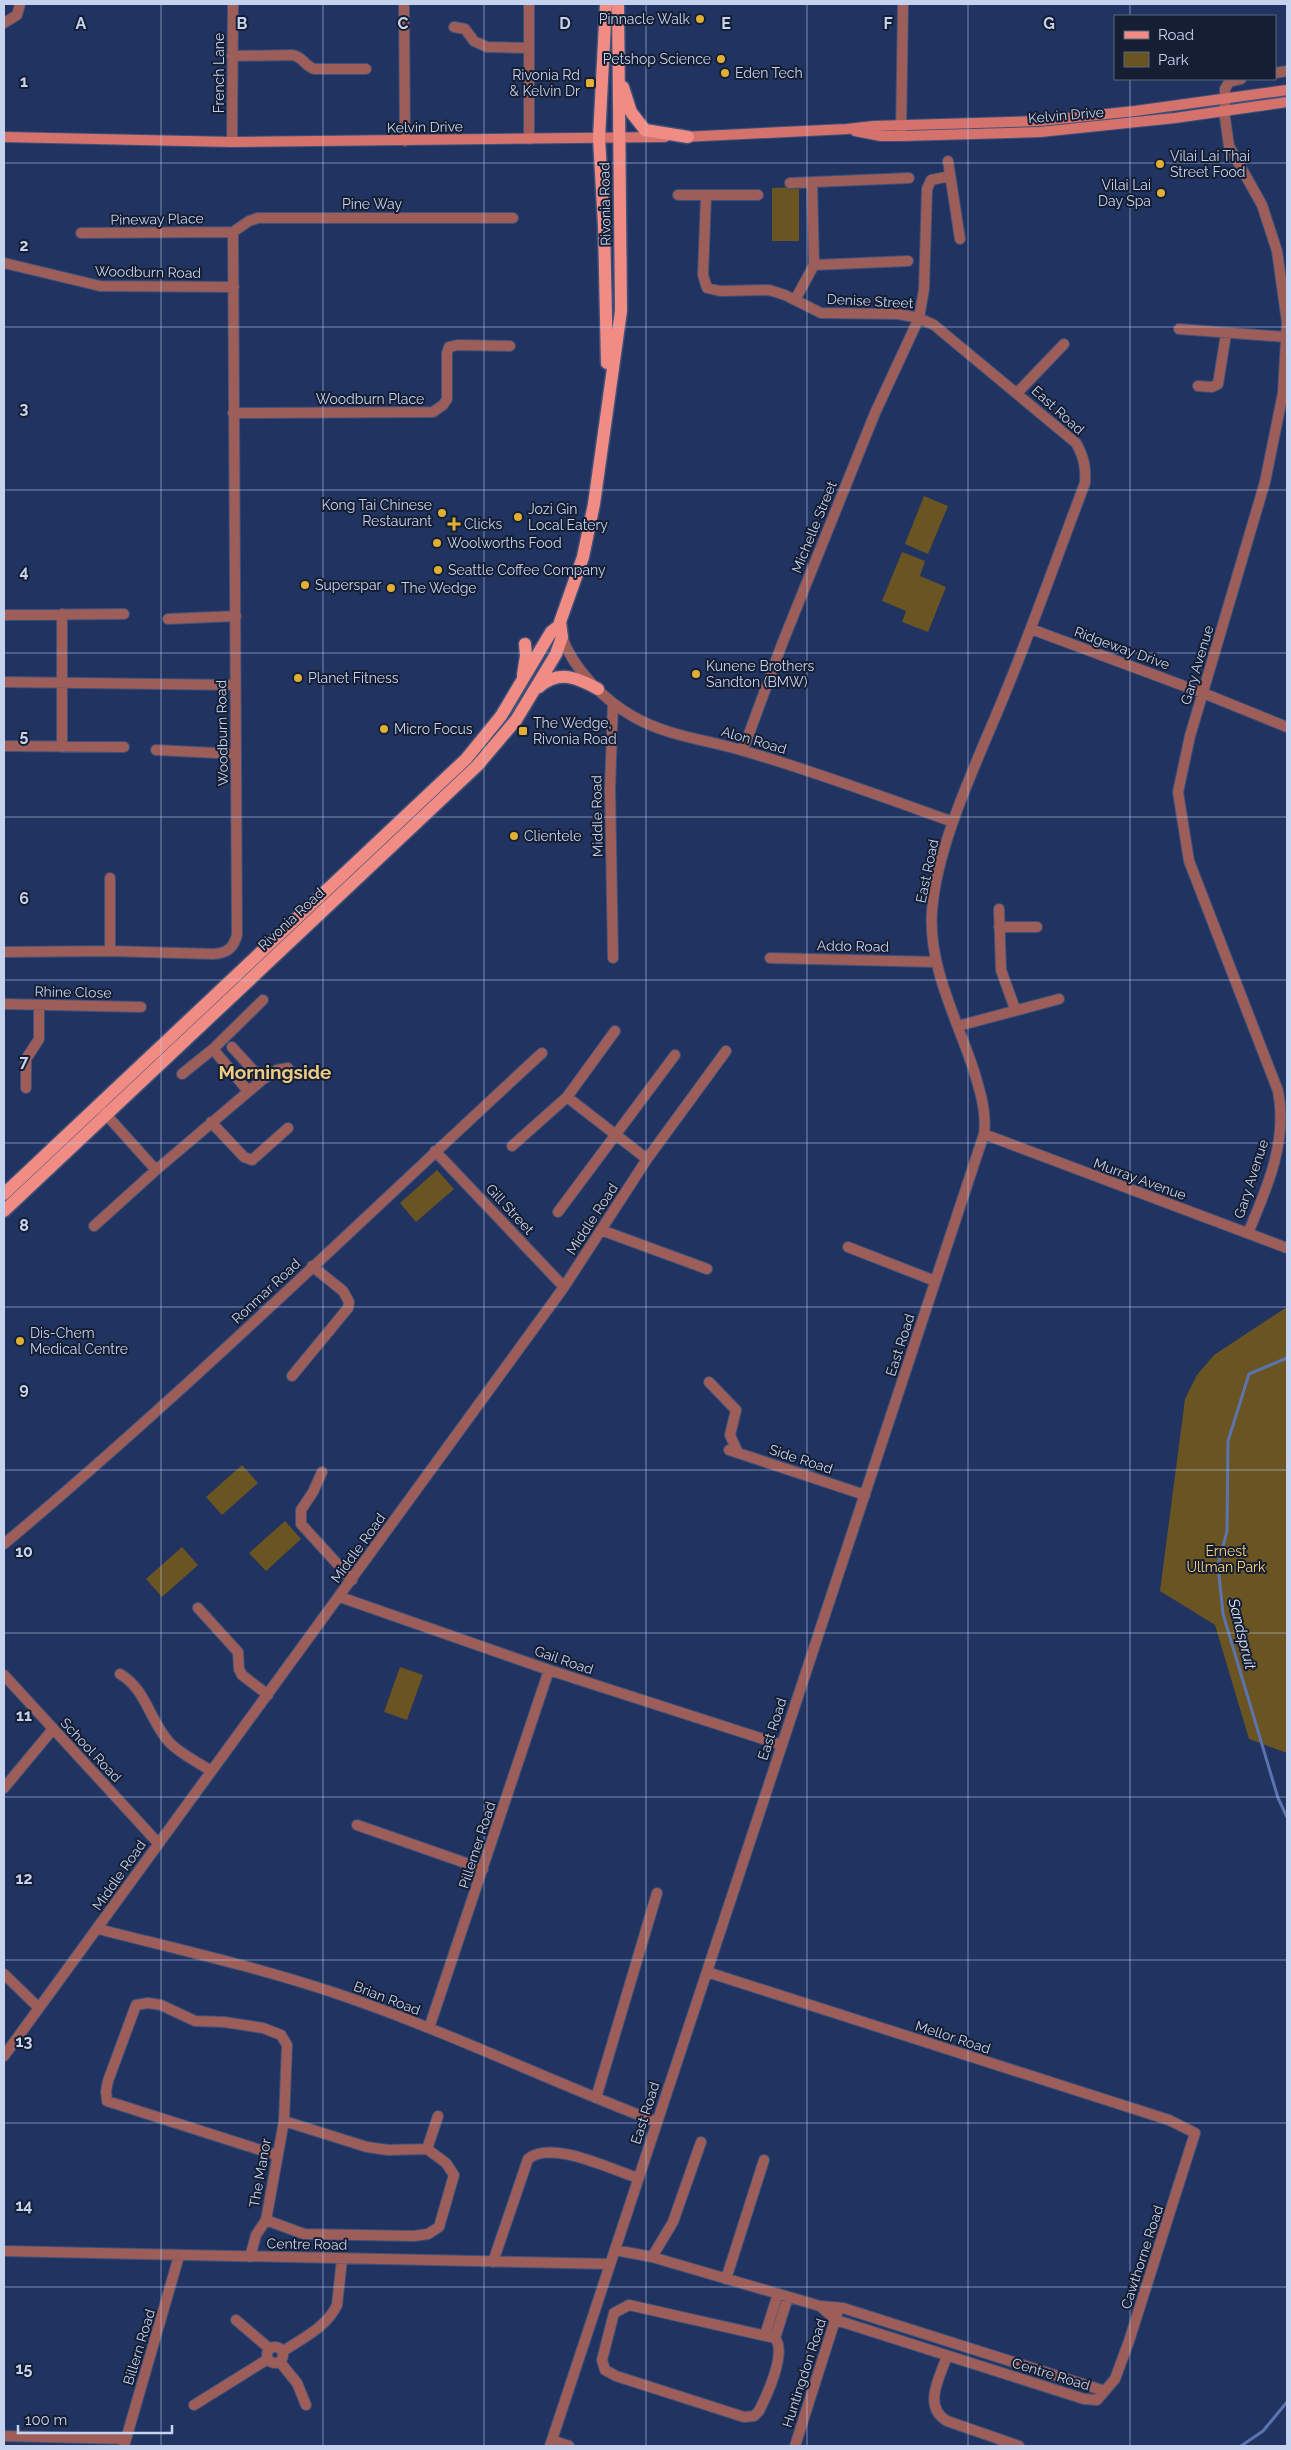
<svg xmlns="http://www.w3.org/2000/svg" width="1291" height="2450" font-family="Raleway,sans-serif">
<rect width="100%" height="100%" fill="#213461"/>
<!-- green -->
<path fill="#6a5422" d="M799 187V241H772V188Z
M924 496 948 506 928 554 905 544Z
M902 552 925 561 920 576 946 587 928 632 902 622 906 611 882 601Z
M437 1170 454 1189 416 1222 400 1203Z
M1287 1307V1753L1249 1739 1215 1625 1160 1591 1185 1399 1197 1375 1214 1355Z
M242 1465 258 1483 222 1515 206 1497Z
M285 1521 301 1539 266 1571 249 1553Z
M182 1547 198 1565 162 1597 146 1579Z
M400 1667 423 1675 407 1720 384 1712Z"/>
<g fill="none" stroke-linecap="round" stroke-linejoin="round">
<!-- stream -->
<path stroke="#5b74af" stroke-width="3" d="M1287 1358 1249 1374 1228 1441 1227 1531 1218 1565 1223 1614 1278 1798 1287 1817
M1241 2446 1263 2431 1287 2402"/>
<defs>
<path id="minor" d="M404 6 405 141
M4 23 17 15 20 4
M454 27 465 29 474 41 487 47 529 48
M232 56 292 55C303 56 305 67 315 69H366
M1275 73 1287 71
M1241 79 1229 82 1225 89V118L1229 146 1262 205 1277 251 1287 322 1283 393 1265 482 1190 736 1178 792 1189 861 1278 1091C1288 1141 1267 1188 1248 1233
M901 133 903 4
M529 139V4
M232 142 233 4
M948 161 960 239
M790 183 909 178
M678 195H758
M233 232 249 221 258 218H513
M81 233 233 232
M4 263 100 286 234 287
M814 265 908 261
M795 300 814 265 812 183
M1179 329 1286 337
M1198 386 1212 387 1218 384 1226 334
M1018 392 1064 344
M233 413 433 412 443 405 447 399V353L449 347 458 345 510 346
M62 614V747
M4 615 124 614
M168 619 236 616
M1031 629 1203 693 1287 727
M559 636 562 637C573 669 605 701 634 717 667 736 708 740 744 751 814 771 883 797 953 822
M4 682 235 685
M4 746 124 747
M156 750 236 754
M743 750 782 644 875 413 919 318 924 289 927 189 931 180 950 176
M999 909 1001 970 1015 1009
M999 927H1037
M110 951V878
M4 952 110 951 213 954C227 953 233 949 237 935L233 232
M613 958 610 788 613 703
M770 958 936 962
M4 1004 141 1007
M958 1026 1059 999
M232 1047 262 1080
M182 1074 213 1049
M26 1088V1059L39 1039V1005
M248 1091 213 1049 263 1000
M567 1097 647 1159
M102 1110 156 1170 262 1080 277 1070 288 1068
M211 1122 244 1157 252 1160 288 1128
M984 1134 1287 1248
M512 1146 567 1097 615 1031
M435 1151 564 1287
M558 1212 675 1055
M94 1226 156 1170
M601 1230 707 1269
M848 1247 935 1281
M292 1376 348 1308 349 1302 343 1291 312 1266
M709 1382 736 1410 730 1435 738 1453
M729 1450 865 1495
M322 1472 313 1492 301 1510V1524L352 1580
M4 1544C190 1388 363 1218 542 1053
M340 1597 549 1670 782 1745
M198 1608 238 1652 239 1669 242 1675 268 1695
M120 1674C146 1689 150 1721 169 1742 180 1754 198 1762 211 1771
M4 1675 158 1843
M4 1788 53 1729
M357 1825 483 1869
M98 1929C177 1949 257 1967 335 1993 445 2030 549 2081 657 2122
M707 1972 1169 2120 1195 2133 1129 2341 1115 2379 1097 2400 1084 2399 836 2320 820 2306
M4 1974 39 2008
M429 2028 549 1670
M4 2056 564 1287 647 1159 726 1051
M596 2098 657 1893
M427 2149 438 2116
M266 2220 304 2234 414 2236 428 2234 439 2227 454 2175 446 2163 427 2149 388 2150 367 2147 284 2121
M615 2250 652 2257 820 2306 843 2308 1105 2391
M4 2251 610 2264
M250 2257 256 2235 266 2220 284 2121 287 2045 281 2035 263 2028 224 2022 195 2021 161 2005 148 2003 136 2005 108 2081 106 2091 107 2101 276 2155
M652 2257 673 2222 701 2142
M493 2262 528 2159C551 2139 612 2170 638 2178
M726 2279 764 2160
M629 2305 775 2338C787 2353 767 2395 759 2411L754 2416 744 2417 616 2376 605 2370 602 2360 614 2313Z
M236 2320 270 2349
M765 2335 778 2294
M775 2338 788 2297
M267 2355a8 8 0 1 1 16 0a8 8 0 1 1-16 0Z
M282 2352C301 2339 327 2327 337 2305L342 2259
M947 2356C940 2377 922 2406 947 2421L1019 2446
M280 2362 297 2383 306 2405
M194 2405 268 2359
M4 2436 126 2439
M552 2440 569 2446
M124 2446 179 2256
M550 2446 984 1134C987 1113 980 1091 974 1071 957 1019 928 966 932 911 937 843 978 760 1004 696 1033 626 1058 554 1085 483 1086 468 1084 457 1076 443L934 325 919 318 898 314 821 313 785 295 769 290 720 291 707 288 703 275 706 196
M795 2446 837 2314"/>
<path id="secondary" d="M855 131 881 136H901L1040 132 1175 118 1287 102
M4 137 232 142 665 137
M682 137 847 129 874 126 1039 121 1135 111 1287 90"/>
<path id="primary" d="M606 4 599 138 604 226 607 363
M623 87 631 112 645 130 688 137
M523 675 526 656 525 644
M539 687C559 669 578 678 598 689
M4 1194 466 759 501 716 551 632 560 625
M4 1211 477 766 516 720 556 654 562 637 560 622 583 557 594 504 621 311 618 4"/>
</defs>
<!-- minor casing -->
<use href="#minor" stroke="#3f517a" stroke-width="12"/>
<!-- secondary casing -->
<use href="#secondary" stroke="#3f517a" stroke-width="12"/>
<!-- primary casing -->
<use href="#primary" stroke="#3f517a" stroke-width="15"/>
<!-- minor -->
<use href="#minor" stroke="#9d5e5a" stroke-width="10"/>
<!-- secondary -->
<use href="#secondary" stroke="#d5726c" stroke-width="10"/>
<!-- primary -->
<use href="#primary" stroke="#f18c84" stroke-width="12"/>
</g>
<!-- grid -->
<path fill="none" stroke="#c5d3ee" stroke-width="1" stroke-opacity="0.55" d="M161 4V2446M323 4V2446M484 4V2446M646 4V2446M807 4V2446M968 4V2446M1130 4V16M1130 79V2446M4 163H1287M4 327H1287M4 490H1287M4 653H1287M4 817H1287M4 980H1287M4 1143H1287M4 1307H1287M4 1470H1287M4 1633H1287M4 1797H1287M4 1960H1287M4 2123H1287M4 2287H1287"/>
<!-- markers -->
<g fill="#e1af34" stroke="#151e32" stroke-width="2">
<circle cx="700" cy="19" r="5"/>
<circle cx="721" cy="59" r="5"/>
<circle cx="725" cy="73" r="5"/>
<rect x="585" y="78" width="10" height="10" rx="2.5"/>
<circle cx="1160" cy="164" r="5"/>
<circle cx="1161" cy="193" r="5"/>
<circle cx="442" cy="513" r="5"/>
<circle cx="518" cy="517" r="5"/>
<path d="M451.5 516.5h5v5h5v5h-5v5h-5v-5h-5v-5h5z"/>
<circle cx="437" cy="543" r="5"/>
<circle cx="438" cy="570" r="5"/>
<circle cx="305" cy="585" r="5"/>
<circle cx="391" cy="588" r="5"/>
<circle cx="696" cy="674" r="5"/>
<circle cx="298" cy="678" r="5"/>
<circle cx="384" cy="729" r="5"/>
<rect x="518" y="726" width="10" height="10" rx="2.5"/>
<circle cx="514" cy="836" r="5"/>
<circle cx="20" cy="1341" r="5"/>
</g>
<g text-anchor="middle" stroke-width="4" stroke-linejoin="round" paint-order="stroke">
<!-- poi labels -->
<g font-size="14" fill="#c5d3ee" stroke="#151e32" text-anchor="start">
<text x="690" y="24" text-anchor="end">Pinnacle Walk</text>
<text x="711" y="64" text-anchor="end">Petshop Science</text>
<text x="735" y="78">Eden Tech</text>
<text x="580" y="80" text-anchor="end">Rivonia Rd<tspan x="580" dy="16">&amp; Kelvin Dr</tspan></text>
<text x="1170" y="161">Vilai Lai Thai<tspan x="1170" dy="16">Street Food</tspan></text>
<text x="1151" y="190" text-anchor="end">Vilai Lai<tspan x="1151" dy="16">Day Spa</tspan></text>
<text x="432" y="510" text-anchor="end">Kong Tai Chinese<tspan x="432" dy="16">Restaurant</tspan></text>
<text x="528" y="514">Jozi Gin<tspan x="528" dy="16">Local Eatery</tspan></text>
<text x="464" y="529">Clicks</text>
<text x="447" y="548">Woolworths Food</text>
<text x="448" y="575">Seattle Coffee Company</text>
<text x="315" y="590">Superspar</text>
<text x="401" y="593">The Wedge</text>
<text x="706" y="671">Kunene Brothers<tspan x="706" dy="16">Sandton (BMW)</tspan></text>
<text x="308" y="683">Planet Fitness</text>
<text x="533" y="728">The Wedge,<tspan x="533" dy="16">Rivonia Road</tspan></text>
<text x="394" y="734">Micro Focus</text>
<text x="524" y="841">Clientele</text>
<text x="30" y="1338">Dis-Chem<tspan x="30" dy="16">Medical Centre</tspan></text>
</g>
<!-- street labels -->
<g font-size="14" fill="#c5d3ee" stroke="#151e32">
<text transform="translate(219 73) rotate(-90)" y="5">French Lane</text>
<text transform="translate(1066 115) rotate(-5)" y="5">Kelvin Drive</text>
<text transform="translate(425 127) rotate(-1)" y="5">Kelvin Drive</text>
<text x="372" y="209">Pine Way</text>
<text transform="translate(605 204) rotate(-91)" y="5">Rivonia Road</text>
<text transform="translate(157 219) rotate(-1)" y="5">Pineway Place</text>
<text transform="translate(148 272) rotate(1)" y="5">Woodburn Road</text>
<text transform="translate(870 301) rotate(3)" y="5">Denise Street</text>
<text x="370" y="404">Woodburn Place</text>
<text transform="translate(1058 410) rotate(42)" y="5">East Road</text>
<text transform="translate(814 527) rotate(-68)" y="5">Michelle Street</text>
<text transform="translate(1122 648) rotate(20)" y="5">Ridgeway Drive</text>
<text transform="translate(1197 665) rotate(-73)" y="5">Gary Avenue</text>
<text transform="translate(222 733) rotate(-91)" y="5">Woodburn Road</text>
<text transform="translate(754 740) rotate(16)" y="5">Alon Road</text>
<text transform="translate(597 816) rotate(-91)" y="5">Middle Road</text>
<text transform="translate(927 871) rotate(-78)" y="5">East Road</text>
<text transform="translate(291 919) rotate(-43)" y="5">Rivonia Road</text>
<text transform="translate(853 946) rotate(1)" y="5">Addo Road</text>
<text transform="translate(73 992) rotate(1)" y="5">Rhine Close</text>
<text transform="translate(1140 1179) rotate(20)" y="5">Murray Avenue</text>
<text transform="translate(1251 1179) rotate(-72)" y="5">Gary Avenue</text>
<text transform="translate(510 1209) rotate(47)" y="5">Gill Street</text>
<text transform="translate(592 1219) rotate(-57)" y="5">Middle Road</text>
<text transform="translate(266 1291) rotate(-43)" y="5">Ronmar Road</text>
<text transform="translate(900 1345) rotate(-72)" y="5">East Road</text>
<text transform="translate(801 1459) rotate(18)" y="5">Side Road</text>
<text transform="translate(358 1548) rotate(-54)" y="5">Middle Road</text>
<text transform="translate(564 1660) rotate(19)" y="5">Gail Road</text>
<text transform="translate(772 1729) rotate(-72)" y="5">East Road</text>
<text transform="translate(91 1750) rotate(47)" y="5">School Road</text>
<text transform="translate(477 1845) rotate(-72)" y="5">Pillemer Road</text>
<text transform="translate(119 1875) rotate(-55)" y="5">Middle Road</text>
<text transform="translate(387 1998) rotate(21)" y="5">Brian Road</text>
<text transform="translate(953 2037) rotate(18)" y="5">Mellor Road</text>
<text transform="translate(645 2113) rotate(-72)" y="5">East Road</text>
<text transform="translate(260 2173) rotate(-80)" y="5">The Manor</text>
<text transform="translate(307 2244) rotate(1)" y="5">Centre Road</text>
<text transform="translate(1142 2257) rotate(-72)" y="5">Cawthorne Road</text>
<text transform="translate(139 2347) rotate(-73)" y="5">Billern Road</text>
<text transform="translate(804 2373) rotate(-72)" y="5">Huntingdon Road</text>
<text transform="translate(1051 2374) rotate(17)" y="5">Centre Road</text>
</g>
<!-- park labels -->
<g font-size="14" fill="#fed274" stroke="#151e32">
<text x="1226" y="1556">Ernest<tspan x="1226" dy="16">Ullman Park</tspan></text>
</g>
<!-- water labels -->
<g font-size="15" font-style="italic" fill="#d9e3f8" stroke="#151e32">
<text transform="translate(1242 1634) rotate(76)" y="5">Sandspruit</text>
</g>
<!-- district labels -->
<g font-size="19" font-weight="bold" fill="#eecb82" stroke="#151e32">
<text x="275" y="1079">Morningside</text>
</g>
</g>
<g font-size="16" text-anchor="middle" font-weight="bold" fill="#c5d3ee" stroke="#151e32" stroke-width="4" stroke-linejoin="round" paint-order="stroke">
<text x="81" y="29">A</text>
<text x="242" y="29">B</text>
<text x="403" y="29">C</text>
<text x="565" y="29">D</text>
<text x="726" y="29">E</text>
<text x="888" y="29">F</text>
<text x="1049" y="29">G</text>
<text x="24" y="87">1</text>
<text x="24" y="251">2</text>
<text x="24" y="414">3</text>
<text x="24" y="577">4</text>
<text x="24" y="741">5</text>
<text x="24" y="904">6</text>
<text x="24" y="1067">7</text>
<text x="24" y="1231">8</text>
<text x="24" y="1394">9</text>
<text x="24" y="1557">10</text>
<text x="24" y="1721">11</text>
<text x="24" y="1884">12</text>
<text x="24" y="2047">13</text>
<text x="24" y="2211">14</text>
<text x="24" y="2374">15</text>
</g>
<!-- border -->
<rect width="1291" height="2450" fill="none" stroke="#c5d3ee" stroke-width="10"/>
<!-- legend -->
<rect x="1114" y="15" width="162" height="65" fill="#151e32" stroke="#5b667d"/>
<rect x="1124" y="31" width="25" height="8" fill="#f18c84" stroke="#5b667d"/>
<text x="1158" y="40" font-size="15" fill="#c5d3ee">Road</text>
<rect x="1124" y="52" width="25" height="15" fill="#6a5422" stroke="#5b667d"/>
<text x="1158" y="65" font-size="15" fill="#c5d3ee">Park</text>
<!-- scale -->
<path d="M18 2425v8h154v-8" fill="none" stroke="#c5d3ee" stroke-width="2.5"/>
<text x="25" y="2425" font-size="15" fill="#c5d3ee" stroke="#151e32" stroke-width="4" paint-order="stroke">100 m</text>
</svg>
